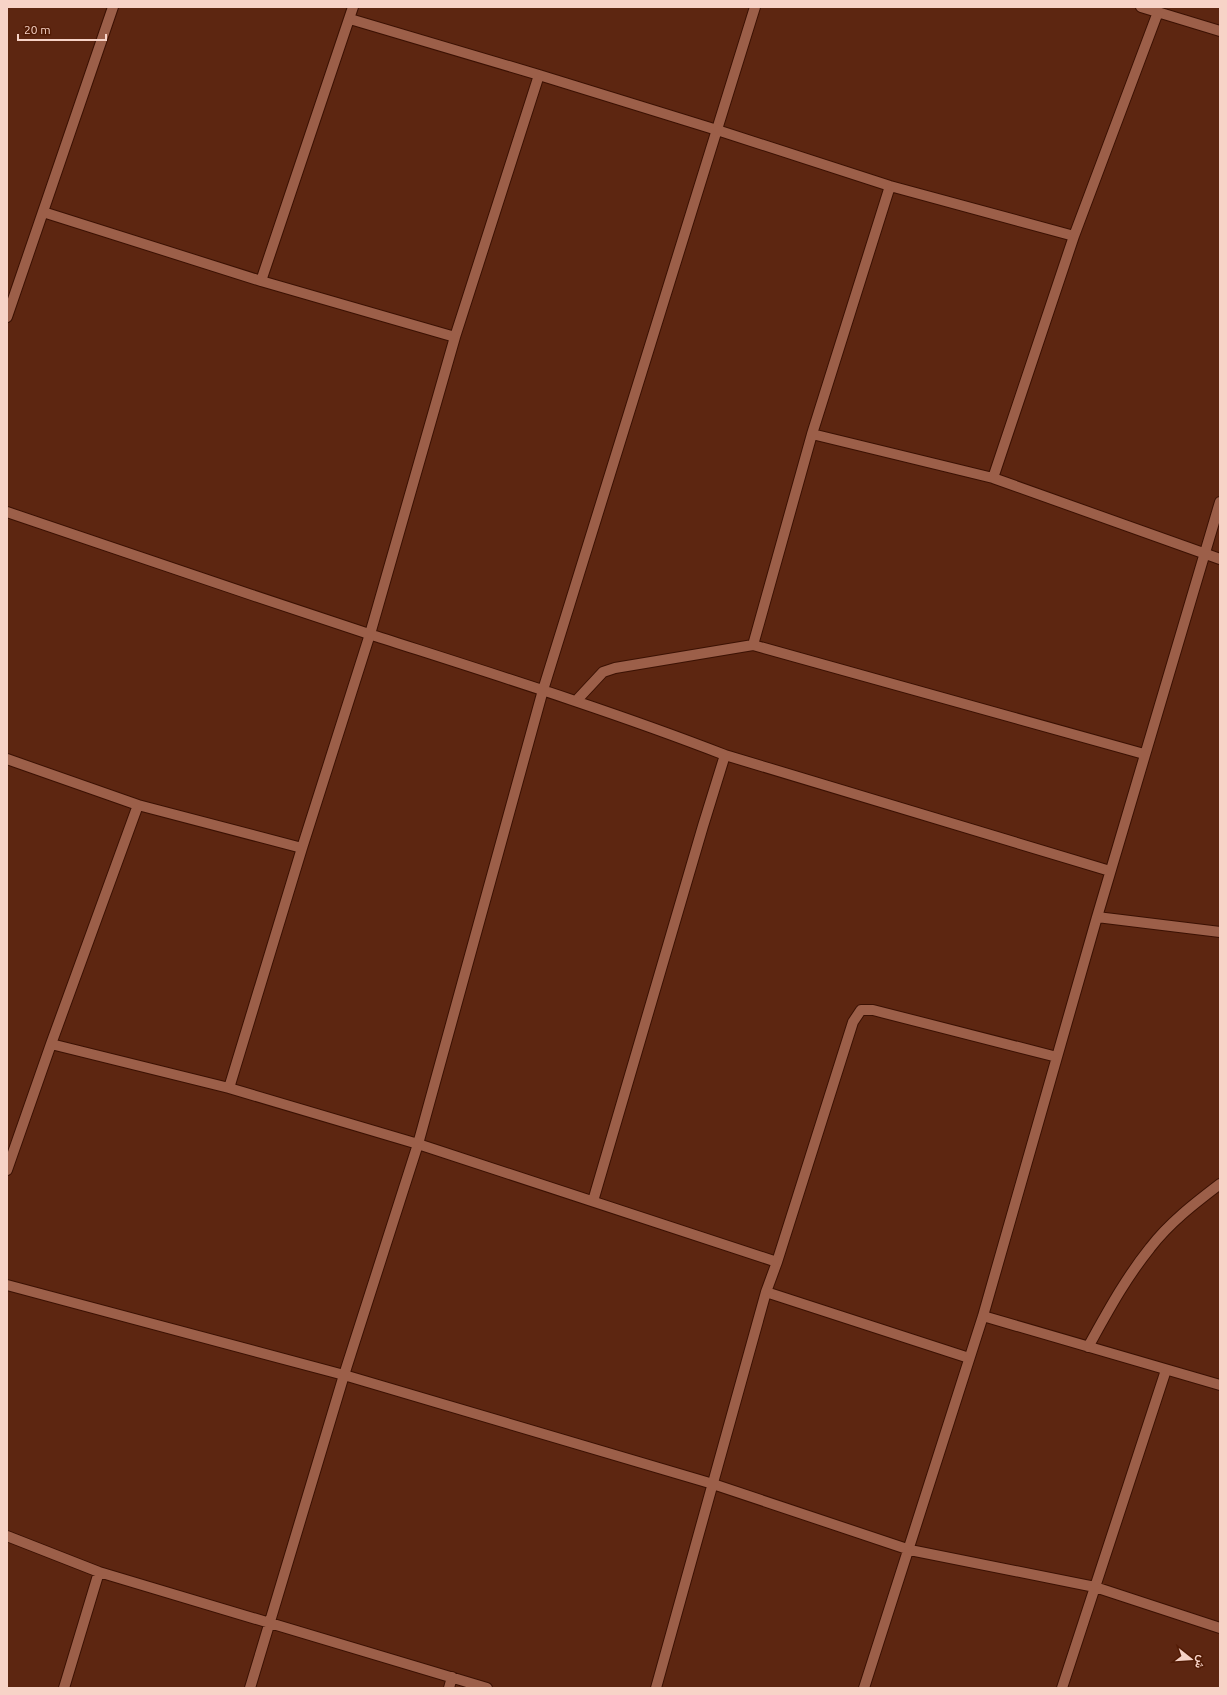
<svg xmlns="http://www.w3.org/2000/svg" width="1227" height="1695" font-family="Ubuntu,Vazirmatn,sans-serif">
<rect width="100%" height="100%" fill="#5d2611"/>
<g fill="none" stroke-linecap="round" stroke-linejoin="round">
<defs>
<path id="minor" d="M1141 7 1220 31
M350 19 539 75 717 130 890 186 1074 236
M43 212 261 281 455 337
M261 281 353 7
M7 317 113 7
M812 434 993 478 1220 559
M993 478 1074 236 1158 12
M7 512C129 553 250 595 372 635 490 673 609 710 725 755L1110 871
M753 645 812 434 890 186
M576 701 603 672 615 668 753 645 1144 754
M7 759 138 805 302 848
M1097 917 1220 932
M51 1044 229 1088 418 1144 777 1262
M229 1088 302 848 370 634 455 337 539 75
M7 1170 51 1044 138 805
M593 1201 703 826 725 755
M7 1285 344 1375 713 1484 910 1550 1095 1587 1220 1628
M766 1292 969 1358
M983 1316 1220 1385
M1088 1347C1107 1313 1125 1279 1150 1248 1169 1223 1195 1203 1220 1184
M7 1536 99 1572 487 1688
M64 1688 99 1572
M250 1688 344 1375 418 1144 543 690 755 7
M449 1688 452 1677
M656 1688 766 1292 777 1262 853 1022 861 1010H873L1057 1057
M864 1688 983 1316 1097 917 1220 502
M1062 1688 1166 1370"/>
</defs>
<!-- minor casing -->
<use href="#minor" stroke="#3b1103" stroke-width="12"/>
<!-- minor -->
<use href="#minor" stroke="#9c5f49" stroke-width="10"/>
</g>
<!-- border -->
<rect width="1227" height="1695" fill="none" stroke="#f7d3c7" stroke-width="16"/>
<!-- north arrow -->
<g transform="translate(1191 1659) rotate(107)" stroke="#521b05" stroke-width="3" paint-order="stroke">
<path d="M0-3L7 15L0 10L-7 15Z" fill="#f7d3c7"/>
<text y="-6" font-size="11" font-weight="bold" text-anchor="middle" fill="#f7d3c7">ش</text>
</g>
<!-- scale -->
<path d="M18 34v6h88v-6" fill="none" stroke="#f7d3c7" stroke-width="2"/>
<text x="24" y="34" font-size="12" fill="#f7d3c7" stroke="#521b05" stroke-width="3" paint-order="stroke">20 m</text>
</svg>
